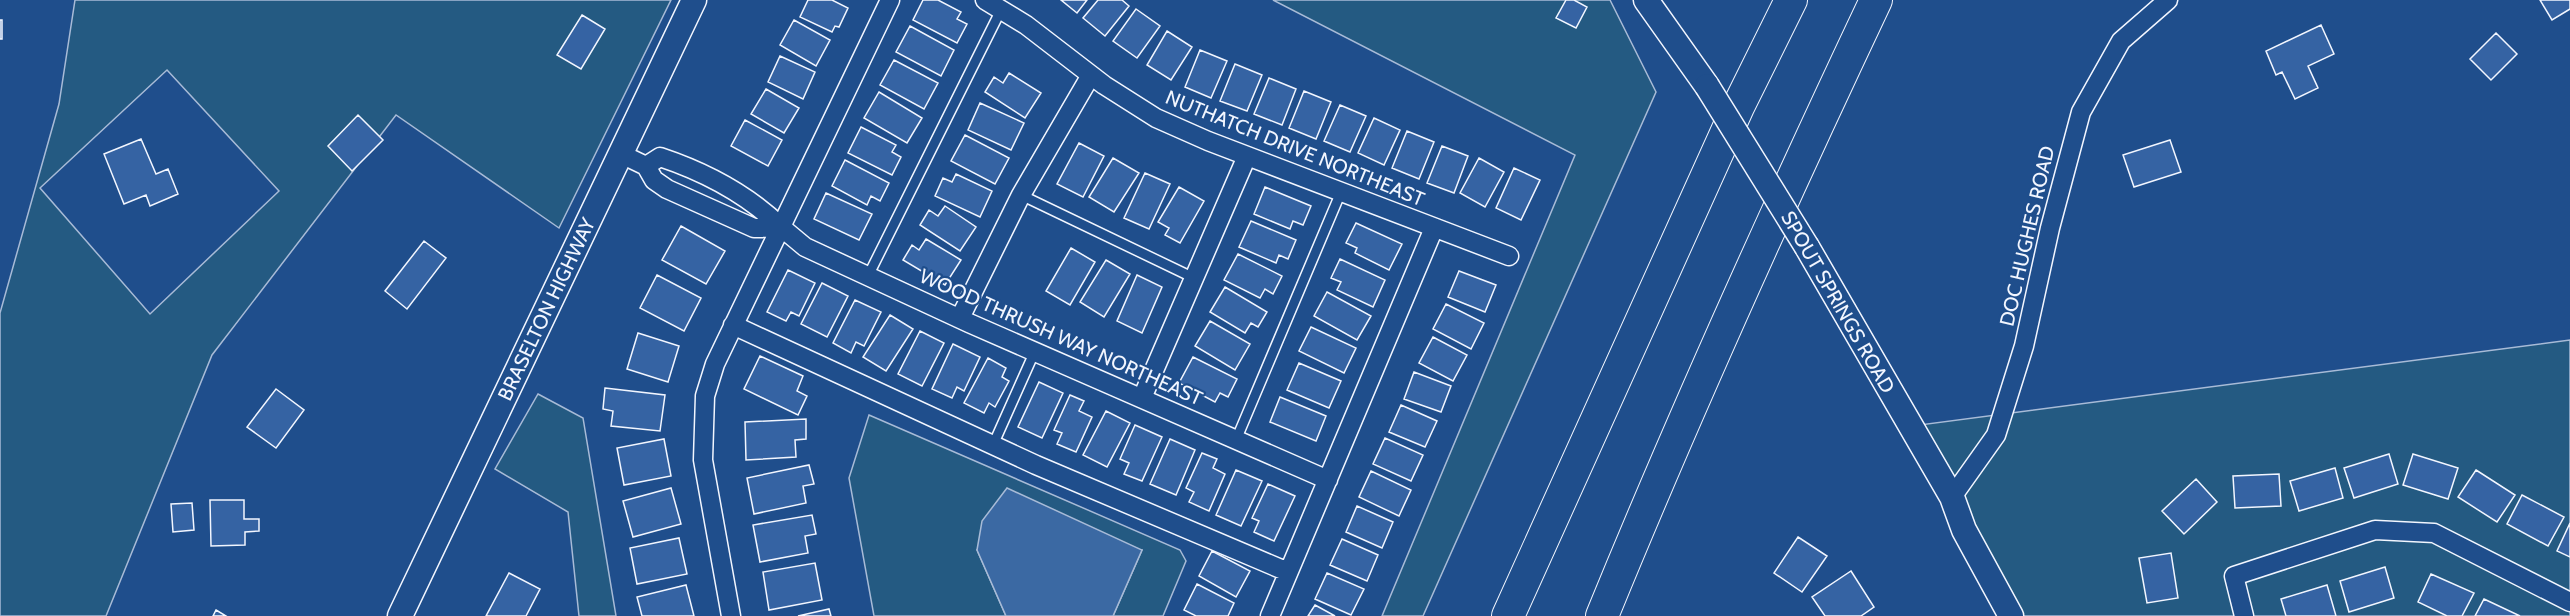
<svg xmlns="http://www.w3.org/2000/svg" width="2570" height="616" font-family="Cabin,sans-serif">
<rect width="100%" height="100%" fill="#1f4e8c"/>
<!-- green -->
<path fill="#245a82" stroke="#a8bbd7" stroke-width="1.5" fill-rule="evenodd" d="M75 0H671L559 228 396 115 212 355 106 616H0V313L59 104ZM167 70 279 191 150 314 40 188Z
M1273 0H1610L1656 92 1423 616H1382L1575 155Z
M2570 340V616H1998L1904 427Z
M538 394 583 418 616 616H579L568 512 495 469Z
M869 415 1180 550 1186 561 1163 616H1113L1142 550H977L1006 616H874L849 478Z"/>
<!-- water -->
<path fill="#3b69a3" stroke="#a8bbd7" stroke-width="1.5" d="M1007 488 1142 550 1113 616H1006L977 550 982 521Z"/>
<!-- building -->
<path fill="#3563a3" stroke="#f2f6ff" stroke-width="1.5" d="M808 0H832L848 8 839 27 835 26 832 32 800 17Z
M923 0H938L961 12 957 19 967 24 957 43 913 20Z
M1061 0H1087L1077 13Z
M1098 0H1122L1129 6 1105 36 1083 18Z
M1566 0H1574L1587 7 1576 28 1556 18Z
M2540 0H2570V9L2552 20Z
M1136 9 1160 26 1137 58 1113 41Z
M582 15 605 29 581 69 557 55Z
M0 20H2V39H0Z
M794 20 830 40 816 66 780 45Z
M2321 25 2334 54 2308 66 2318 88 2295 99 2282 72 2276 75 2266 51Z
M910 26 954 50 941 76 896 52Z
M1167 31 1192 47 1171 80 1147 65Z
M2496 33 2517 54 2491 80 2470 59Z
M1200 50 1227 61 1211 98 1185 87Z
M780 56 815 72 803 99 768 82Z
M894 60 938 83 924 109 880 85Z
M1235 64 1262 75 1247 111 1220 101Z
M1009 73 1041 93 1025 118 985 92 994 77 1003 83Z
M1269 78 1296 89 1282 125 1254 114Z
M766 89 799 108 784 133 751 114Z
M1304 91 1331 102 1316 139 1289 128Z
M879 92 922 118 907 143 864 118Z
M980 103 1024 123 1011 150 968 130Z
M1340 105 1366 116 1350 152 1324 141Z
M358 115 383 140 352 171 328 146Z
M1374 118 1400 130 1384 165 1358 153Z
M745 120 782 140 768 166 731 146Z
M861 127 896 145 892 152 901 157 892 175 848 153Z
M1407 131 1434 142 1419 179 1392 168Z
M965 135 1009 158 995 184 951 161Z
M141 139 156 174 168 169 178 194 150 206 146 195 124 204 104 154Z
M2170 140 2181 172 2134 187 2123 155Z
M1079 143 1104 156 1083 197 1057 184Z
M1442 146 1468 156 1454 193 1427 183Z
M1113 158 1139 173 1114 212 1089 197Z
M1479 158 1504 172 1485 207 1460 193Z
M845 160 889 183 880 201 871 196 867 205 832 186Z
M1514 168 1540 180 1521 220 1496 208Z
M1145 173 1170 184 1149 229 1124 218Z
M956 174 992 191 980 217 935 196 943 178 952 182Z
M1179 187 1204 201 1180 243 1165 235 1169 228 1158 222Z
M1265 187 1311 206 1303 225 1293 221 1290 229 1254 214Z
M826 193 872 214 859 240 814 219Z
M945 206 976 227 960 251 920 225 929 210 938 216Z
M1251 221 1296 240 1288 259 1279 255 1276 263 1239 247Z
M1356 223 1402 244 1389 270 1355 253 1357 248 1346 243Z
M681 226 725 251 706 284 662 260Z
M926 239 961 260 945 285 903 260 912 245 919 250Z
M424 241 446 258 407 309 385 291Z
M1071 248 1095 262 1070 305 1046 291Z
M1238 254 1282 276 1273 294 1265 289 1260 298 1224 280Z
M1340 259 1385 280 1373 307 1337 290 1341 282 1331 278Z
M1106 260 1130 274 1104 317 1080 302Z
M788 270 815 283 799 316 791 312 786 321 767 312Z
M1459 271 1496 285 1485 312 1448 297Z
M657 275 701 298 684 331 640 308Z
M1137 275 1162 287 1142 333 1117 321Z
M822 283 848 296 827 337 801 324Z
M1225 287 1267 312 1258 327 1251 323 1245 333 1210 312Z
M1327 292 1371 316 1357 340 1314 316Z
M855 300 881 312 864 346 856 342 851 353 833 343Z
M1446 304 1484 323 1471 349 1433 329Z
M890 315 913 329 886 371 863 357Z
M1210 321 1250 344 1235 370 1195 346Z
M1311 327 1356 348 1344 373 1299 351Z
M920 331 944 343 922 386 898 374Z
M638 333 679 346 668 382 627 369Z
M1433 337 1467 355 1453 381 1419 363Z
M953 344 980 357 964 391 957 387 952 398 932 389Z
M760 356 803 376 797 391 807 396 798 415 744 389Z
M1193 357 1237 379 1228 397 1220 393 1215 402 1179 383Z
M988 358 1006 368 1002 377 1009 381 995 407 989 403 984 413 964 403Z
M1299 363 1341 381 1329 408 1287 390Z
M1414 372 1451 386 1441 412 1404 399Z
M1039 382 1063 393 1042 438 1018 427Z
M605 388 665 395 660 431 611 426 613 411 603 409Z
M276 389 304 410 276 448 247 427Z
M1070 395 1084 401 1079 411 1092 417 1076 452 1057 444 1062 433 1054 430Z
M1280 397 1326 416 1316 441 1270 422Z
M1401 405 1437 421 1425 447 1389 432Z
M1106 411 1130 423 1107 467 1083 455Z
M806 419V439L795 440 796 457 746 460 745 422Z
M1135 425 1162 437 1142 481 1124 474 1129 463 1120 459Z
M1385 438 1423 455 1411 481 1373 464Z
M664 439 671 476 624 485 617 448Z
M1170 439 1195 450 1176 495 1150 484Z
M1202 453 1217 459 1213 468 1225 474 1209 511 1189 502 1194 492 1186 488Z
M2389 454 2398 484 2354 498 2344 468Z
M2413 454 2458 468 2448 499 2403 485Z
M809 465 814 484 803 486 806 503 754 514 747 478Z
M2335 468 2343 498 2299 511 2290 481Z
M1236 470 1262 481 1241 526 1216 515Z
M2476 470 2515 495 2497 522 2458 497Z
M1371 471 1411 490 1399 516 1359 497Z
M2279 474 2281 506 2235 508 2233 476Z
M2196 479 2217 502 2184 534 2162 511Z
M1268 484 1295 496 1274 541 1254 532 1259 521 1252 518Z
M671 488 681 524 633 537 623 501Z
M2522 495 2564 517 2548 546 2507 524Z
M210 500H244V519H259V531L245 532V545L211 546Z
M192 503 194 530 173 532 171 504Z
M1357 506 1393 522 1382 548 1346 532Z
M812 515 816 534 805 536 808 553 760 562 753 525Z
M2570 523V557L2557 551Z
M1798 537 1827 556 1802 592 1774 573Z
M679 538 687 574 637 584 630 548Z
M1342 539 1378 555 1367 581 1330 565Z
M1212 551 1250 571 1236 597 1199 576Z
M2171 553 2178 598 2147 603 2139 558Z
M815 563 822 600 769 610 763 572Z
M2385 567 2394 598 2349 612 2340 581Z
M1851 571 1874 607 1861 616H1825L1812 597Z
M509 573 540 589 526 616H486Z
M1327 573 1364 589 1351 615 1315 599Z
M2431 574 2474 593 2462 616H2447L2418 602Z
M1197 584 1234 603 1228 616H1196L1184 610Z
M686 585 694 616H642L637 597Z
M2327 585 2336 616H2286L2281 599Z
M2484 599 2520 616H2475Z
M1315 605 1335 616H1308Z
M829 609 831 616H798Z
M216 610 226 616H213Z"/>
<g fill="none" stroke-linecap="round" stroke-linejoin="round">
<defs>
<path id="lane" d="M1021 195 1194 278
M868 276 1001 10
M1236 440 1341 192
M993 445 1035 351"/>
<path id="street" d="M985 0 1026 25 1104 85 1156 118 1208 141 1509 256
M621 154 646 166 654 180 667 189 754 228 781 227C747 194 705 172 660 157L646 166
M781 227 805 247 969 323 1328 480
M960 318 1021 195 1091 75
M733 325 1036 465 1288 572
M1142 398 1247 156
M1952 497 1996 435 2024 346 2050 228 2081 112 2121 41 2168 0
M731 616 703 460 705 396 715 364 890 0
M1270 616 1434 228
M2244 616 2234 576 2375 530 2434 533 2570 602"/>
<g id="secondary">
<path d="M1646 0 1707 86"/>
<path d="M1807 247 1952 497 1964 530 2011 616"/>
<path id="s1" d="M400 616 694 0"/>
</g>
<path id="highway" d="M1508 616 1738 107 1791 0
M1602 616C1687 408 1780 203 1876 0"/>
</defs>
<!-- lane casing -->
<use href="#lane" stroke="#f2f6ff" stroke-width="12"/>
<!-- street casing -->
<use href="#street" stroke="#f2f6ff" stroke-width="21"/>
<!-- secondary casing -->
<use href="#secondary" stroke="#f2f6ff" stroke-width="27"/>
<!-- highway casing -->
<use href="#highway" stroke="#f2f6ff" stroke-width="34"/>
<!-- lane -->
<use href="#lane" stroke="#1f4e8c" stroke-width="9"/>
<!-- street -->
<use href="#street" stroke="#1f4e8c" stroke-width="18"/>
<!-- secondary -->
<use href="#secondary" stroke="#1f4e8c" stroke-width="24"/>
<!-- highway -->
<use href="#highway" stroke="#1f4e8c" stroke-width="32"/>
<defs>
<path id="secondary-bridge" d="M1707 86 1807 247"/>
</defs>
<!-- secondary-bridge casing -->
<use href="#secondary-bridge" stroke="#f2f6ff" stroke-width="27" stroke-linecap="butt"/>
<!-- secondary-bridge -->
<use href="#secondary-bridge" stroke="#1f4e8c" stroke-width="24"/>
</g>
<g text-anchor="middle" stroke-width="4.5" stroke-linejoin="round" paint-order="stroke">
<!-- street labels -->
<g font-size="20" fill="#f2f6ff" stroke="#1f4e8c">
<text transform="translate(1295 148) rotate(22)" y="7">NUTHATCH DRIVE NORTHEAST</text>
<text transform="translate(2027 236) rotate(-77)" y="7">DOC HUGHES ROAD</text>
<text transform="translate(1838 302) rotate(60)" y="7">SPOUT SPRINGS ROAD</text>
<text dy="7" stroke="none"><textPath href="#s1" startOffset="340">BRASELTON HIGHWAY</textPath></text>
<text transform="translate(1061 337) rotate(24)" y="7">WOOD THRUSH WAY NORTHEAST</text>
</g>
</g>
</svg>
